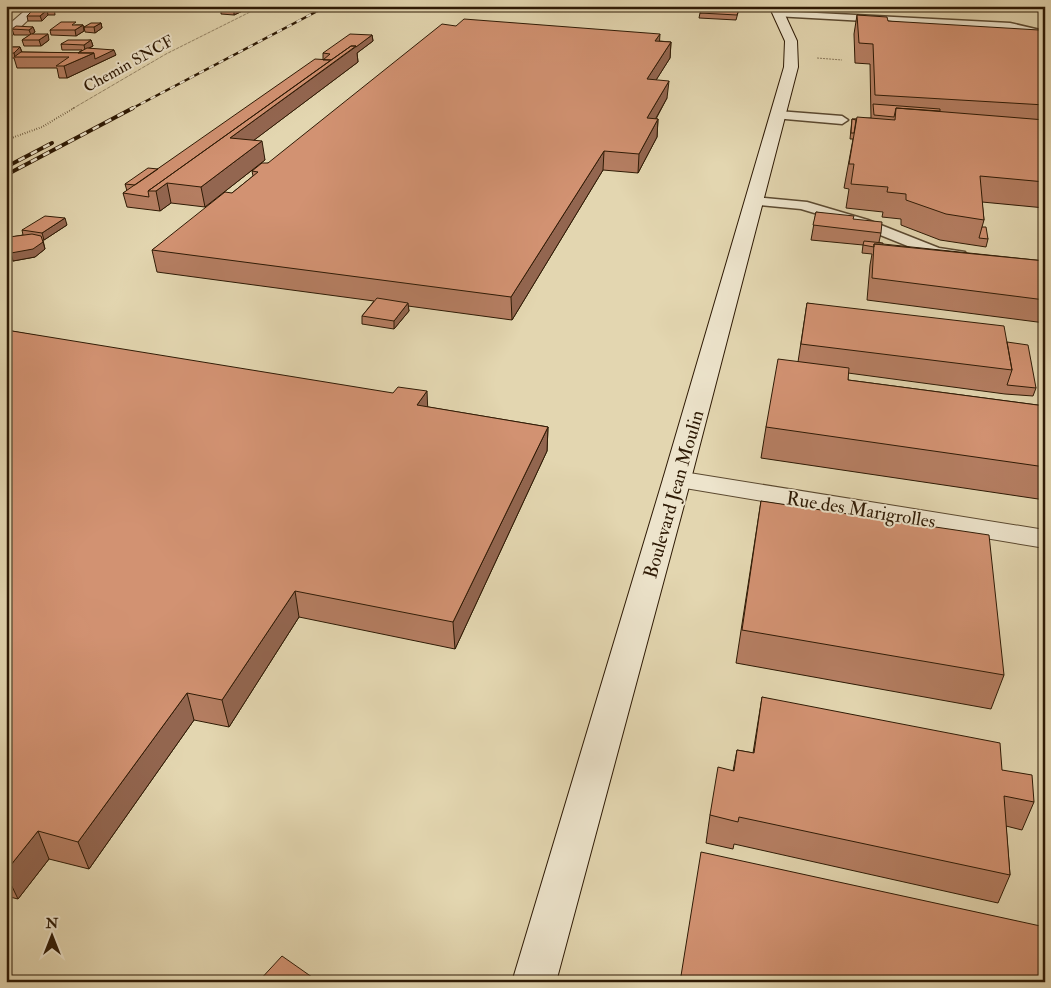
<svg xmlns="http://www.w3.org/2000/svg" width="1051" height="988" font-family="'IM FELL Double Pica',serif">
<rect width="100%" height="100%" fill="#e3d6b0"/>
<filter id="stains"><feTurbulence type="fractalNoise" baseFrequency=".004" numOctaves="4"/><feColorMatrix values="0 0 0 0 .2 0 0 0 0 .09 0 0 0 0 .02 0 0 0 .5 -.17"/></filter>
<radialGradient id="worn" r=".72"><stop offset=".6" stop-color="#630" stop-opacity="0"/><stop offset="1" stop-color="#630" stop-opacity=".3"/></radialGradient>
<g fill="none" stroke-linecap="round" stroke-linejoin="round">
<defs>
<path id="lane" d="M778 11 1010 23 1040 30 1045 37V48L1041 47 1032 34 1010 29 775 16V12Z
M778 111 842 116 848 120 842 124 774 118 772 115Z
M754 197 807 202 868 220 939 248 965 252 967 255 965 258 959 260 930 255 858 226 801 209 749 204 747 201 749 198Z"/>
<path id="street" d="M30 6H43L10 37 6 38V27Z
M677 471 1045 530V548L667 485 663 479 667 473Z"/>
<path id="secondary" d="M769 6H781L797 41 798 67 691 479 556 982H512L663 479 784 67 785 41Z"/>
</defs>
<!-- lane casing -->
<use href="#lane" stroke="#5b4930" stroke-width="3"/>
<!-- street casing -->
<use href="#street" stroke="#5b4930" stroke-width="2"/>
<!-- secondary casing -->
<use href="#secondary" stroke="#2e1a05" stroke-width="2"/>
<!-- path-far1 -->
<path stroke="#2e1a05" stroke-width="1" stroke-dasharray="0.5 1" stroke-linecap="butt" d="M817 58 842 60
M72 109 166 54 262 6"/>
<!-- path -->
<path stroke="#2e1a05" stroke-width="2" stroke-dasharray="0.5 2" stroke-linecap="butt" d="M6 140 42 127 74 108"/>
<!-- lane -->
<use href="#lane" fill="#ede4cc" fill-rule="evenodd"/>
<!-- street -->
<use href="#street" fill="#ede4cc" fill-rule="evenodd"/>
<!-- secondary -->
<use href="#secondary" fill="#ede4cc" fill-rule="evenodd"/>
<defs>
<path id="rail-far1" d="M131 109 327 6"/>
<path id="rail" d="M6 167 52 143
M6 175 133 108"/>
</defs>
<!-- rail-far1 casing -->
<use href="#rail-far1" stroke="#2e1a05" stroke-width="2.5"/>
<!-- rail casing -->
<use href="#rail" stroke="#2e1a05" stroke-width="4"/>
<!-- rail-far1 -->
<use href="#rail-far1" stroke="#ede4cc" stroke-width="2" stroke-dasharray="5.5" stroke-linecap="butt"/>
<!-- rail -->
<use href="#rail" stroke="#ede4cc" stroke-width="2.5" stroke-dasharray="7" stroke-linecap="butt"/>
</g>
<!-- wall -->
<path fill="#b57e62" stroke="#2e1a05" d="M54 6 55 15H48L42 21H28L27 16Z
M120 6H151L149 9H120Z
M225 6H251V7L234 15 221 14V8Z
M739 9 736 20 699 18 700 13Z
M857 15 888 21 1045 40V208L982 202 984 220 982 227 988 239 986 247 940 240 901 225V219L882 217 883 212 846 208 849 189 844 188 853 139H850L852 119 871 118 870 64 855 63 854 34Z
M101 23 102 28 95 33 85 32 84 27Z
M76 25H83L84 31 76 36 51 35 50 30Z
M33 27 35 32 32 34 49 40 41 46H24L22 40 30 35H14L12 29Z
M372 35 373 41 357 53 358 62 254 140 265 160 205 207 171 203 160 211 127 207 123 193 127 191 125 184 158 169 323 60V53Z
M91 40 93 46 89 48 116 55 67 78H59L57 68H17L14 58H6V47H20L22 52 78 53 82 50H62L61 44Z
M659 41 671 42 670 58 656 80 667 98 656 119H658L657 137 638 173 603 170 512 320 408 306 409 311 394 329 362 324V316L374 301 157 272 152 250 232 193 253 176 252 171 268 163Z
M816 212 853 219 881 233 879 242 883 244 1045 261V323L867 300 870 265 872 254 862 253 863 245 811 240Z
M67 225 44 240H43L45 249 35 257 13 261 6 259V238L23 235 22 230Z
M807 303 1007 342 1036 388 1033 396 1005 394 848 373V380L1045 406V500L761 458 766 427 798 362Z
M6 330 428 407 548 427 547 451 455 649 299 617 229 727 194 720 89 869 49 859 18 899 6 896Z
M761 501 1004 675 991 709 736 663Z
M762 697 1002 770 1034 802 1022 830 1006 826 1010 875 998 903 734 844 733 849 706 843 710 815 733 771 737 750 753 753Z"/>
<!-- shaded-wall -->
<path fill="#936650" stroke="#2e1a05" d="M6 6H8L9 9 6 11Z
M241 6 251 7 234 15V10Z
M47 10 48 15 42 21 40 16Z
M101 23 102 28 95 33 94 27Z
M83 25 84 31 76 36 75 30Z
M33 27 35 32 31 35 29 30Z
M48 34 49 40 41 46 39 40Z
M660 34 659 49 655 41Z
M372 35 373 41 357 53 358 62 233 156 230 138Z
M91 40 93 46 85 50 84 45Z
M671 42 670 58 646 96 647 79Z
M20 47 22 53 15 57 14 53Z
M114 50 116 55 67 78 64 66 94 53Z
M669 81 667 98 646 136 647 118Z
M658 119 657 137 638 173 639 154Z
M262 141 265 160 205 207 201 187Z
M604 151 603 170 512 320 511 297Z
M167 183 171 203 160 211 156 191Z
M65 218 67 225 44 240 42 233Z
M43 242 45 249 35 257 13 261 11 253Z
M408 303 409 311 394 329V321Z
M427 391 428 415 417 405Z
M548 427 547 451 455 649 453 622Z
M295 591 299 617 229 727 222 700Z
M187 693 194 720 89 869 78 842Z
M38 831 49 859 18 899 6 874V871Z"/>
<!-- building -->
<path fill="#d29272" stroke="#2e1a05" d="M37 6H54V10H47L40 16H27Z
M225 6H241L234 10 221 8Z
M702 7 739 9 737 15 700 13Z
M857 15 887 17 888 21 1039 30 1045 40V105L875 95 873 44 859 43Z
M464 19 660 34 655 41 671 42 647 79 669 81 647 118 658 119 639 154 604 151 511 297 152 250 225 192 232 193 258 172 252 171 262 163H268L442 24 456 26Z
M61 22H76L72 25H83L75 30H50Z
M91 23H101L94 27H84Z
M16 26 33 27 29 30 12 29Z
M31 34H48L39 40H22Z
M350 34 372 35 356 47V46H351L331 60H323L330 54 323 53Z
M68 40H91L84 45 61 44Z
M351 46H356L230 138 262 141 201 187 167 183 156 191H148Z
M6 47H20L14 53H6Z
M87 48 114 50 95 59 94 53H78Z
M21 52 94 53 64 66H56L69 57H14Z
M315 59 331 60 148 191 149 197 123 193Z
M873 104 940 109V111L896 108 894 117 874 115Z
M896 108 1045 120V182L980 176 984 220 946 214 906 200V194L887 192 888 187 851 184 854 164H849L857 117 895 120Z
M852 119 856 120 854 133H851Z
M148 168 158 169 135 185 125 184Z
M816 212 854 216 853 219 882 222 881 233 813 225Z
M45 216 65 218 42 233 22 230Z
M982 227H986L988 239 979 238Z
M32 234 41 236 43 242 33 249 11 253 6 252V238L9 237Z
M864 241 883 243V244H874V247L863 245Z
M874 244 1045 261V300L872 278Z
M377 298 408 303 394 321 362 316Z
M807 303 1004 326 1012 370 801 344Z
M6 330 393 393 398 387 427 391 417 405 548 427 453 622 295 591 222 700 187 693 78 842 38 831 6 871Z
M1007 342 1028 345 1036 388 1007 385 1012 370Z
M778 359 849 368 848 380 1045 406V467L766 427Z
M761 501 989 535 1004 675 742 630Z
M762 697 1000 743 1002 770 1032 775 1034 802 1004 796 1010 875 739 817 738 822 710 815 718 767 734 771 737 750 754 753Z
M701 852 1045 927V982H680Z
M282 956 319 982H258Z"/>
<g text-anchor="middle" stroke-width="4" stroke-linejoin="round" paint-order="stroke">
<!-- far-street labels -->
<g font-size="16" fill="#2e1a05" stroke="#ede4cc">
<text transform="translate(128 63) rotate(-29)" y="6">Chemin SNCF</text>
</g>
<!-- street labels -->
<g font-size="19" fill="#2e1a05" stroke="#ede4cc">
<text transform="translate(673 494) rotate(-74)" y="7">Boulevard Jean Moulin</text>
<text transform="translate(861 509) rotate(9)" y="7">Rue des Marigrolles</text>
</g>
</g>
<!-- margin -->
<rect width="1051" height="988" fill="none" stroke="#e3d6b0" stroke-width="25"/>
<rect x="8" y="8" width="1036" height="973" fill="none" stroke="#2e1a05" stroke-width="2.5"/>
<rect x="12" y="12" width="1026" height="963" fill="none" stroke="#2e1a05"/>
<!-- north arrow -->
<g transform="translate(52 936)" stroke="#ede4cc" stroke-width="4" paint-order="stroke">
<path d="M0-4L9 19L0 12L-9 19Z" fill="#2e1a05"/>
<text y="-8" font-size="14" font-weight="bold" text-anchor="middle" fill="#2e1a05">N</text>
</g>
<rect width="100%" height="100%" filter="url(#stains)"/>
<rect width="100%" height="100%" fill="url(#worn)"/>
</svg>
